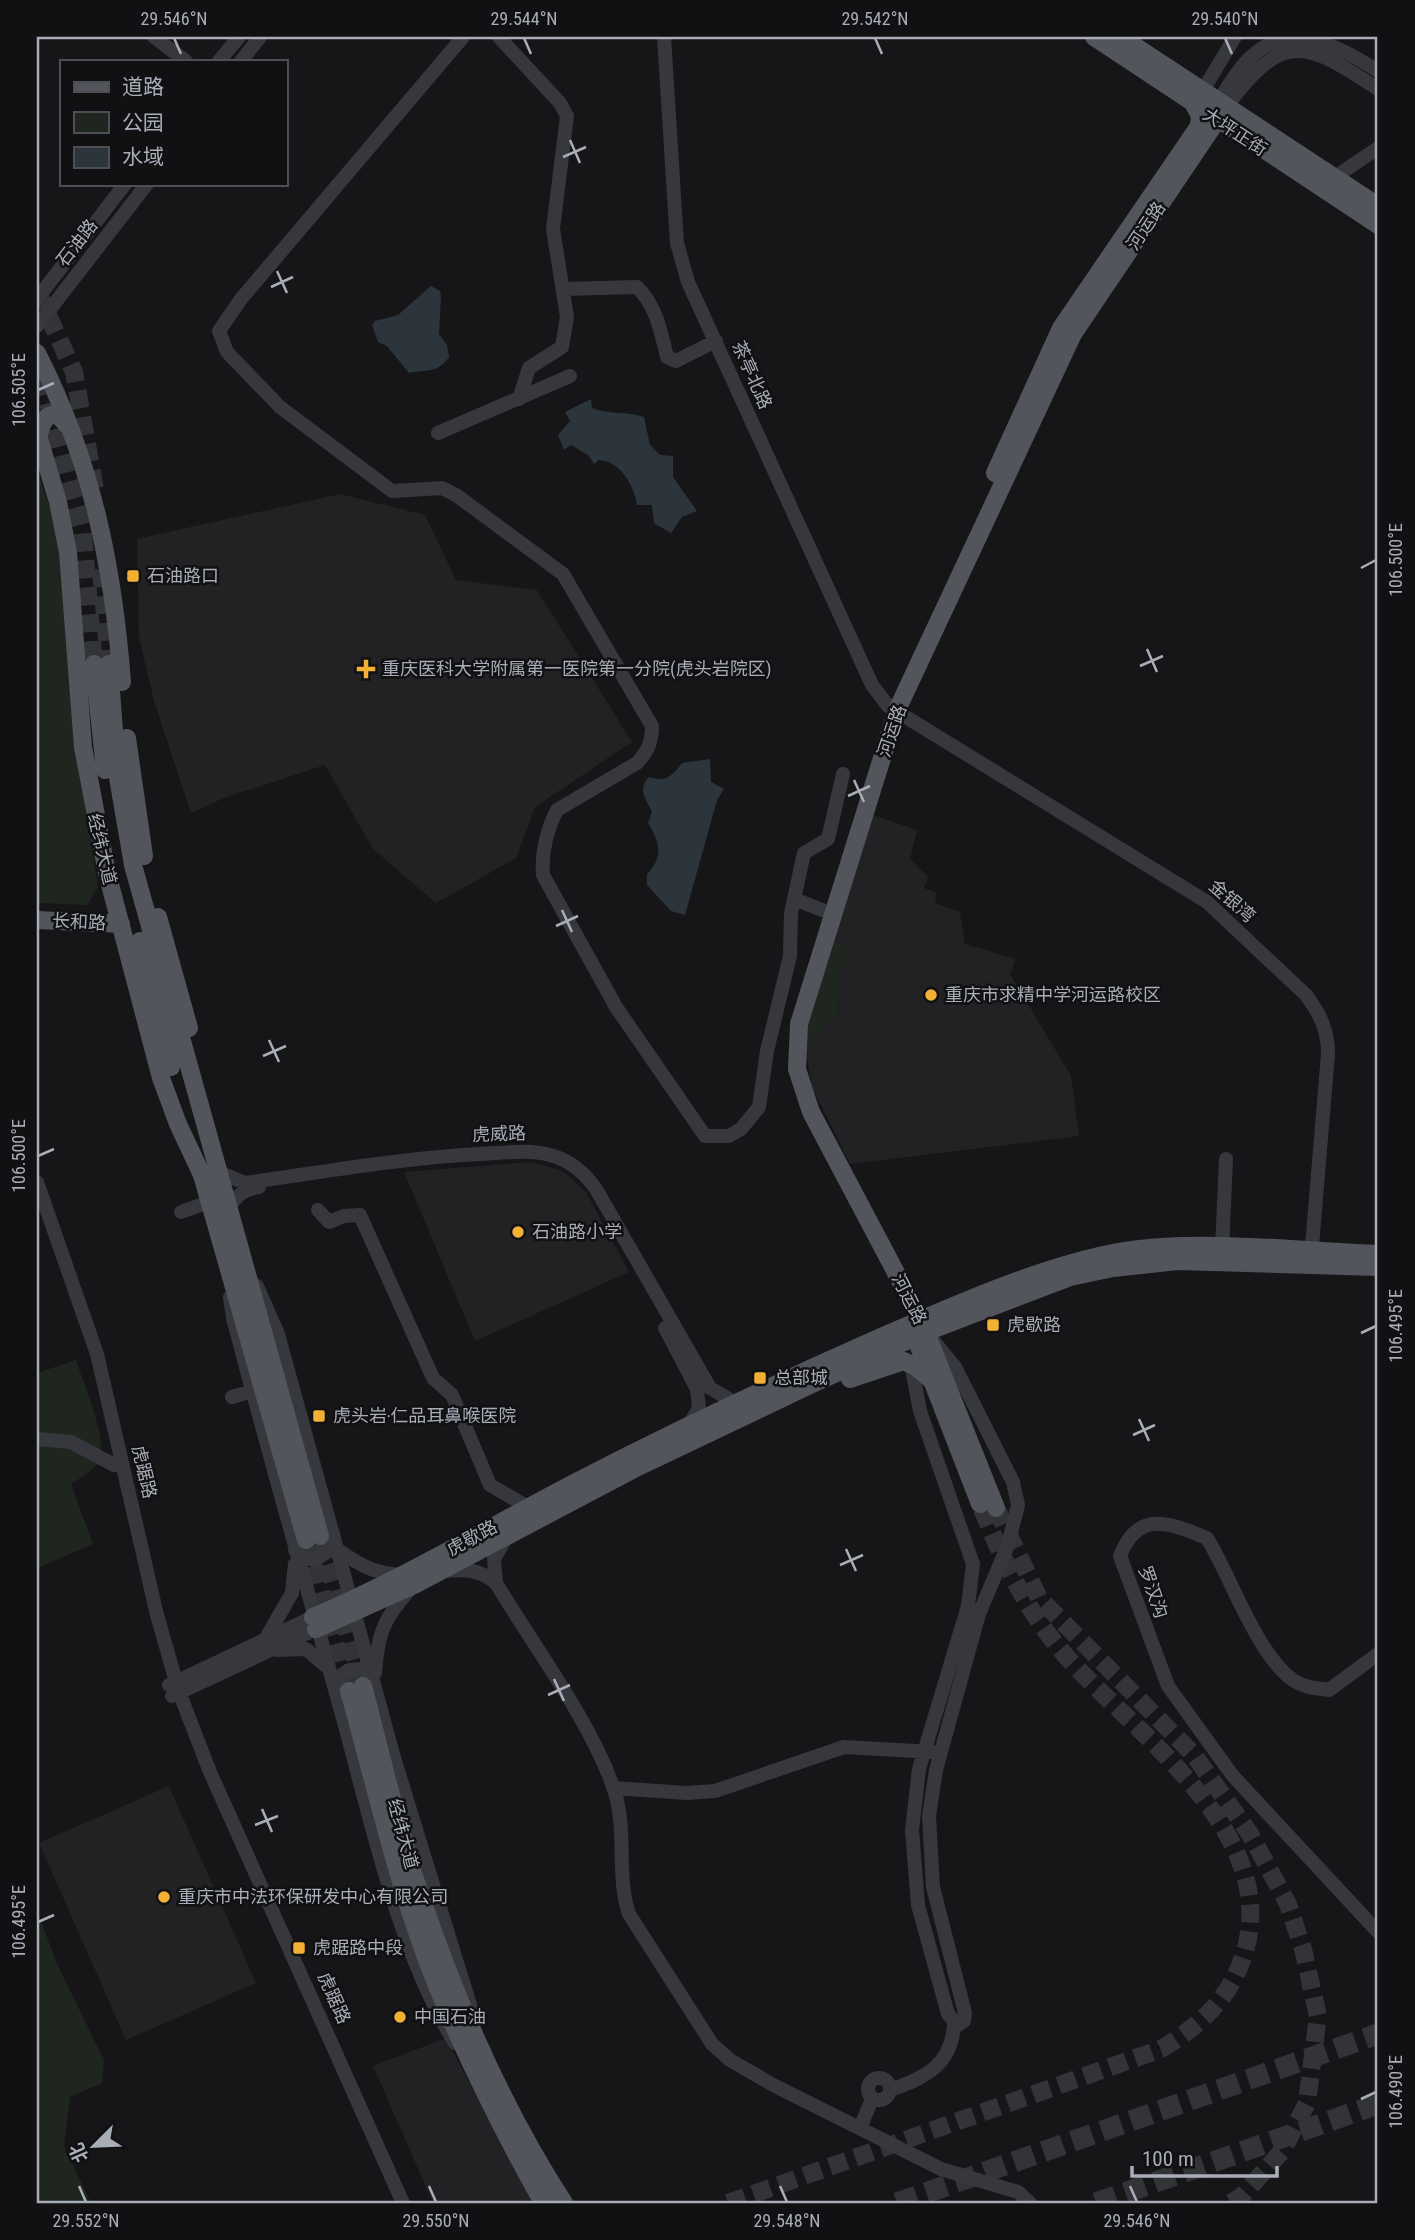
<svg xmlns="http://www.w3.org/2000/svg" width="1415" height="2240" font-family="'Roboto Condensed','Noto Sans SC',sans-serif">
<rect width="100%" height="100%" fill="#161618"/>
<!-- built -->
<path fill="#222225" d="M340 494 425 515 456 580 537 590 632 742 535 807 516 858 436 903 373 849 325 765 224 798 191 813 154 701 139 637 137 539Z
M873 815 917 830 910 859 928 877 924 888 937 893 935 903 960 912 965 944 1016 959 1010 974 1071 1076 1079 1136 850 1164 812 1087 805 1046 837 1016 842 963 832 938Z
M531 1162 563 1171 586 1192 629 1272 475 1341 404 1172Z
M169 1786 256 1983 126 2040 39 1843Z
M446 2038 532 2203H433L373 2066Z"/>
<!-- green -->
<path fill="#1e261f" d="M37 469 67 562 75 738 98 887 87 905 37 903Z
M832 939 851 948 848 963H842L837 1016 805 1046 808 1022Z
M76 1360C83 1382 107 1438 100 1458 96 1470 81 1477 71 1484L93 1544 37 1568V1373Z
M37 1911 58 1966 104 2060 102 2083 70 2097 64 2146 91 2203H37Z"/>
<!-- water -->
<path fill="#2c353c" d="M431 286 440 291 441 297 439 334 447 345 449 357C437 374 427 369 409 373L387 346 378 342 372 325 375 321 398 315Z
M591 399 592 408C609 415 626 411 644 417L650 445 660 455 673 456V477L697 511 682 517 671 533 654 523 652 505H637C634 485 620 461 599 460L594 464 588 455 571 445 564 450 558 435 570 421 565 412Z
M710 759 711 782 724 789 717 800 685 915 671 911 647 885V874C664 857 660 842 648 823L652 812C646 799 637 789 649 777 667 782 671 777 682 763Z"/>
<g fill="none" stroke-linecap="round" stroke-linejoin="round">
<!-- major-tunnel -->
<path stroke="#333438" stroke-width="18" stroke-dasharray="18 9" stroke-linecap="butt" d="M37 291 74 372 95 489
M41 377 83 533 94 664
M101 569 109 664
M996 1508 1039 1598 1194 1755 1250 1834 1288 1904 1303 1949 1318 2016 1307 2103 1283 2150 1242 2196 1231 2203
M321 1538 362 1683
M306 1540 349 1691
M728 2203 1161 2049C1201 2025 1231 1998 1245 1951 1280 1831 1135 1734 1066 1656 1026 1611 1002 1559 980 1504"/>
<!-- highway-tunnel -->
<path stroke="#333438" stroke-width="21" stroke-dasharray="21 10" stroke-linecap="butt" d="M897 2203 1378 2034
M1096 2203 1378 2104"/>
<!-- minor -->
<path stroke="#37383d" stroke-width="14" d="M154 37 186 61
M463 37 241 299 219 331 227 352 280 407 392 491 442 488 456 495 563 574 652 726C652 742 648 751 637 763L557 810C547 829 541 854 543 875L616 1007 705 1136H729L741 1129 759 1107 767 1051 790 956 791 913 804 853 828 839 843 774
M499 37 560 103 567 116 553 229 567 317 562 347 529 368 519 399
M664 37 677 243 688 282 872 685 888 706 1207 902 1306 995C1320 1014 1328 1030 1328 1054L1311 1258
M219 61 239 37
M241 61 260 37
M1202 92 1235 37
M1226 107C1283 31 1304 40 1378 89
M1218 111V102C1228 87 1237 70 1250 58 1290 19 1339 46 1378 71
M1335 177 1378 148
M563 289 637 287C656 305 661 332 667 357L676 361 716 341
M37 299 125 184
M37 326 147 184
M438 433 570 376
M794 899 822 910
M221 1173 245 1183C323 1172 401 1158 480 1154 503 1153 528 1149 550 1155 570 1160 584 1172 596 1189L710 1388 734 1402
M37 1182 97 1354 157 1615 179 1692 210 1772 403 2203
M230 1206C238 1194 245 1189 259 1187
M318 1210 329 1222 344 1216 360 1215 433 1378 452 1395 490 1485 528 1507
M181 1212 209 1202
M1222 1249 1226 1159
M257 1286 278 1334 395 1761 471 2008
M230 1297 233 1318C268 1453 307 1587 344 1722 372 1825 399 1953 455 2043
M665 1328 697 1389 699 1408 690 1423
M911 1364 920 1411 973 1564 968 1606 919 1769 912 1830 918 1905 948 2014 958 2025 964 2021 965 2013 933 1887 929 1816 936 1770 979 1614 1008 1545 1018 1505 1013 1482 955 1367 932 1339
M232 1397 252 1391
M37 1439 71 1442 114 1465
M295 1550 302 1557 315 1560 327 1552 333 1533
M338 1550C360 1565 375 1574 402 1575
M444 1571C466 1569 479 1569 496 1583L494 1559 506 1538
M496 1583C532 1644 595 1727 615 1793 627 1832 616 1875 629 1914L712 2044 730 2060 775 2086 941 2169 1018 2192 1030 2203
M266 1638 292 1593 295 1564
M277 1650 306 1649 327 1667
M1378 1654 1329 1690C1317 1688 1304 1688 1293 1680 1257 1655 1231 1577 1207 1538 1170 1523 1138 1509 1120 1556L1168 1686 1233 1776 1378 1932
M375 1673C378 1630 385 1617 413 1586
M169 1685 313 1617
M336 1692 339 1677 349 1670 361 1669 372 1681
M172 1696 316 1629
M613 1788 687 1793 715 1791 844 1747 933 1752
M868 2089a11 11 0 1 1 22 0a11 11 0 1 1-22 0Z
M890 2090C924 2078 952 2066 954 2024
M860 2128 872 2099"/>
<!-- major -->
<path stroke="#53555c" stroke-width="18" d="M1094 37 1378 225
M1121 37 1378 206
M37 353C91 459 113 564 122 682
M37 432 58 502 68 552 83 747 107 873 161 1078 178 1124 202 1175 306 1540
M38 438C41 427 43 414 57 414L67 425
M995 473 1061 328 1199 126 1200 116 1194 105
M94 664 105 770
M109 664 117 772 133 865 320 1536
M127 738 144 856
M158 917 189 1028
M37 920 121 924
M140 941 171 1067
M916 1339 980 1504
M850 1379 904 1361 916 1367 931 1380
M996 1508 921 1320 811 1112 797 1069 799 1024 897 710 1073 334 1226 107
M313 1617C405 1578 491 1526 580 1480 679 1429 779 1382 881 1337 955 1305 1046 1264 1125 1251 1201 1239 1300 1251 1378 1254
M316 1629 416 1584 634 1469 808 1386 926 1332 1070 1277 1113 1268 1178 1261 1378 1267
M363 1686C380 1749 394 1814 414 1876 451 1989 499 2103 564 2203
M349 1691C377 1790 399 1893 438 1988 468 2062 504 2133 543 2203"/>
</g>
<!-- ticks -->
<path fill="none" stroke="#a8adb8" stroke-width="2.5" d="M174 38 181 54M524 38 531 54M875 38 882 54M1225 38 1232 54M570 140 580 163M563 157 586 147M277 271 287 293M271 287 293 277M38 390 54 383M1361 568 1376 560M1147 649 1157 672M1140 666 1163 656M854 780 864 802M848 796 870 786M562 910 572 932M556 926 578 916M269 1040 279 1062M263 1056 286 1046M38 1156 54 1149M1361 1333 1376 1326M1139 1419 1149 1441M1133 1435 1155 1425M846 1549 856 1571M840 1565 863 1555M554 1679 564 1701M548 1695 570 1685M262 1809 272 1832M255 1825 278 1816M38 1922 54 1915M1361 2099 1376 2092M79 2186 86 2202M429 2186 436 2202M780 2186 787 2202M1130 2186 1137 2202"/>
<!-- markers -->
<g fill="#f2b134" stroke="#111113" stroke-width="2.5">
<rect x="126" y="569" width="14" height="14" rx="3.5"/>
<path d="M362.5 658.5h7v7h7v7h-7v7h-7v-7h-7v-7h7z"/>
<circle cx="931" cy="995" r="7"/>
<circle cx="518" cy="1232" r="7"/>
<rect x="986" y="1318" width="14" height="14" rx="3.5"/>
<rect x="753" y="1371" width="14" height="14" rx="3.5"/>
<rect x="312" y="1409" width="14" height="14" rx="3.5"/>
<circle cx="164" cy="1897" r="7"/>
<rect x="292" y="1941" width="14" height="14" rx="3.5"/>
<circle cx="400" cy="2017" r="7"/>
</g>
<g text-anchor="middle" stroke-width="5" stroke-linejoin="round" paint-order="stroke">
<!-- street labels -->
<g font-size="18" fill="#a8adb8" stroke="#111113">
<text transform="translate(1235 132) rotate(33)" y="6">大坪正街</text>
<text transform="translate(1146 226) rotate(-56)" y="6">河运路</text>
<text transform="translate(77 243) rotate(-52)" y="6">石油路</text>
<text transform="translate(752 375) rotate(66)" y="6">茶亭北路</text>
<text transform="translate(892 731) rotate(-71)" y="6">河运路</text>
<text transform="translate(102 849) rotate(77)" y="6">经纬大道</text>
<text transform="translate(1232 901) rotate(41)" y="6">金银湾</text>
<text transform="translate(79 922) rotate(3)" y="6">长和路</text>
<text transform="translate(499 1134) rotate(-2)" y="6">虎威路</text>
<text transform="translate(909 1299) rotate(63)" y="6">河运路</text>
<text transform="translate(144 1472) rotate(77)" y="6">虎踞路</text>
<text transform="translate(472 1538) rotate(-28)" y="6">虎歇路</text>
<text transform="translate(1153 1592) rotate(71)" y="6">罗汉沟</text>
<text transform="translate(403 1834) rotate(75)" y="6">经纬大道</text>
<text transform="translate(334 1998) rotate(66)" y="6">虎踞路</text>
</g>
<!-- poi labels -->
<g font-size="18" fill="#a8adb8" stroke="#111113" text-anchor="start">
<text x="147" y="582">石油路口</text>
<text x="382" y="675">重庆医科大学附属第一医院第一分院(虎头岩院区)</text>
<text x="945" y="1001">重庆市求精中学河运路校区</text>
<text x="532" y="1238">石油路小学</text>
<text x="1007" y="1331">虎歇路</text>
<text x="774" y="1384">总部城</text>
<text x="333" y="1422">虎头岩‧仁品耳鼻喉医院</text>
<text x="178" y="1903">重庆市中法环保研发中心有限公司</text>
<text x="313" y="1954">虎踞路中段</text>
<text x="414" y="2023">中国石油</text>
</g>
</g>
<!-- border -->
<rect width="1415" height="2240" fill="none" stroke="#111113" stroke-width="77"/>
<!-- legend -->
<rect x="60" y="60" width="228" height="126" fill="#111113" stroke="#4d4f55" stroke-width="2"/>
<rect x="74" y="82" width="35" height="10" fill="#53555c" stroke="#4d4f55" stroke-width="2"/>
<text x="122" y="94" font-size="21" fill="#a8adb8">道路</text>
<rect x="74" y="112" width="35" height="21" fill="#1e261f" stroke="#4d4f55" stroke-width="2"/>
<text x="122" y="130" font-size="21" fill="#a8adb8">公园</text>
<rect x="74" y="147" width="35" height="21" fill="#2c353c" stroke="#4d4f55" stroke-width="2"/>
<text x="122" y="164" font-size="21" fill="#a8adb8">水域</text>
<!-- north arrow -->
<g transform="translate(94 2146) rotate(246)" stroke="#111113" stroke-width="5" paint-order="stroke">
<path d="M0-5L12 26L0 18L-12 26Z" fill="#a8adb8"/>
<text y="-10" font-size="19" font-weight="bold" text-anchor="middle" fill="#a8adb8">北</text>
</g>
<!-- scale -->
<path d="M1132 2166v10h145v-10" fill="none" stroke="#a8adb8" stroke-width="3.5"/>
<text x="1142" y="2166" font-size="21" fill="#a8adb8" stroke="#111113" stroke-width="5" paint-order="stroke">100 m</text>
<rect x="38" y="38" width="1338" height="2164" fill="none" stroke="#a8adb8" stroke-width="2.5"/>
<g font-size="18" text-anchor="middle" fill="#a8adb8">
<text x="174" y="25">29.546°N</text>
<text x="524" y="25">29.544°N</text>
<text x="875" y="25">29.542°N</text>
<text x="1225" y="25">29.540°N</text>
<text transform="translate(19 390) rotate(-90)" y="6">106.505°E</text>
<text transform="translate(1396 560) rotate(-90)" y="6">106.500°E</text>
<text transform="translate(19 1156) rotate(-90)" y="6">106.500°E</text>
<text transform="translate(1396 1326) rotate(-90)" y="6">106.495°E</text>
<text transform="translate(19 1922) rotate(-90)" y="6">106.495°E</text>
<text transform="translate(1396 2092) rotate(-90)" y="6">106.490°E</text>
<text x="86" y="2227">29.552°N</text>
<text x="436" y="2227">29.550°N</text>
<text x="787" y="2227">29.548°N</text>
<text x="1137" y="2227">29.546°N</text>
</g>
</svg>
